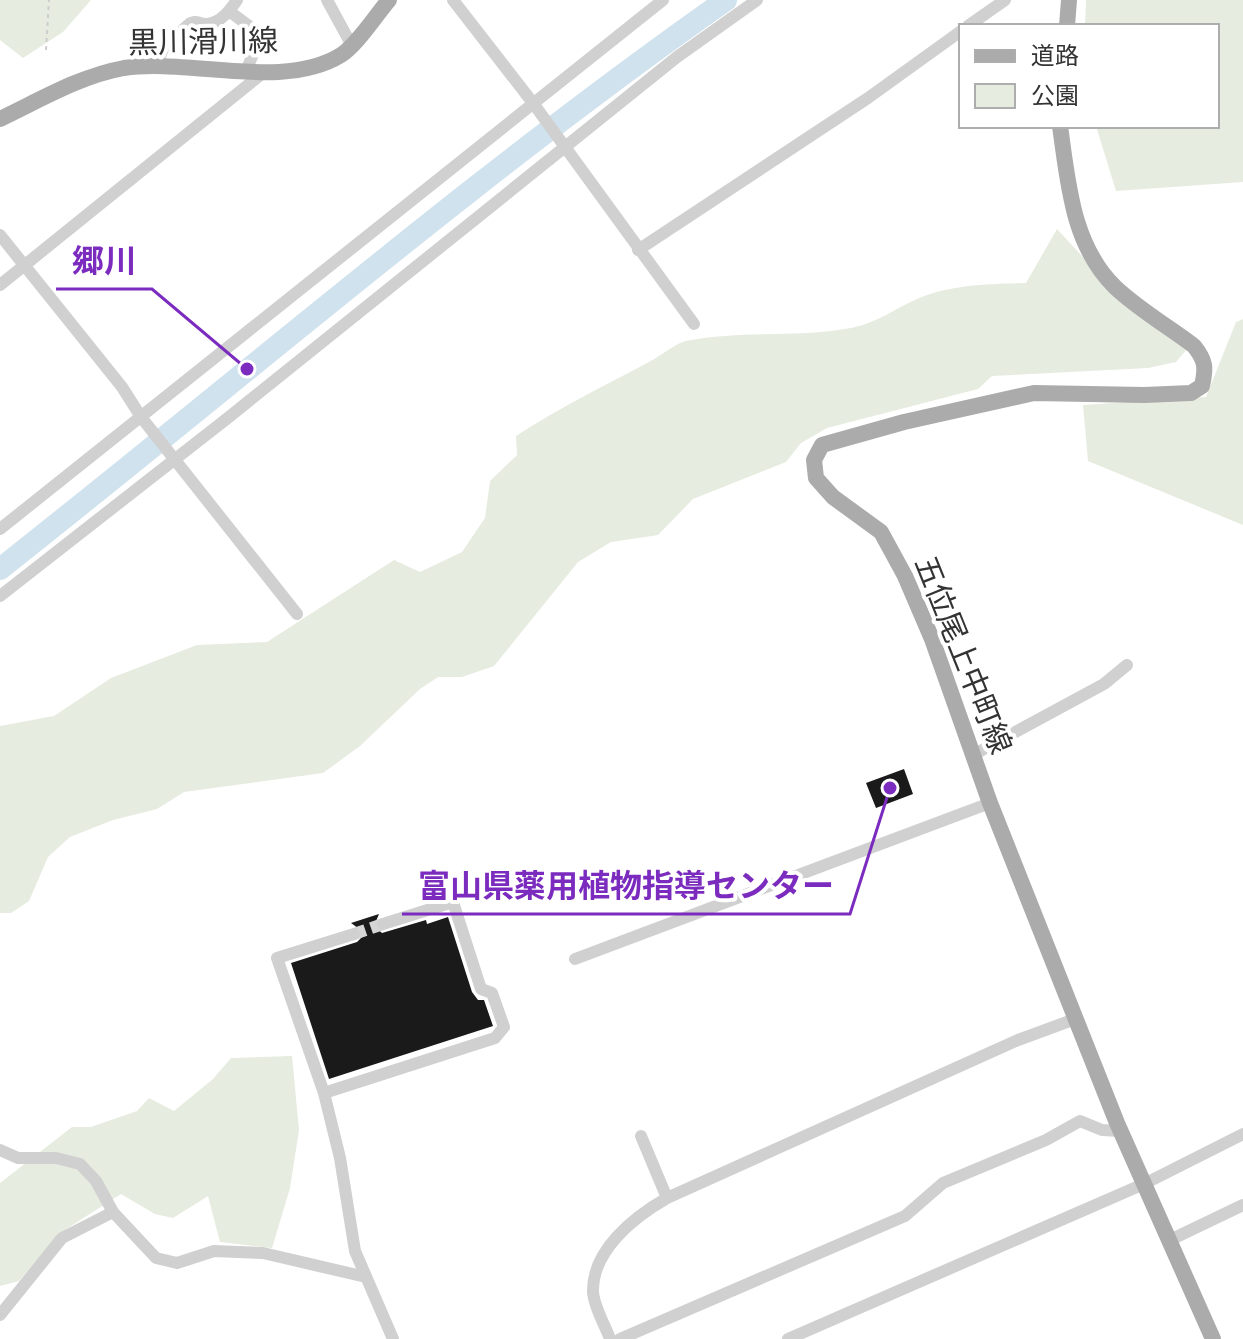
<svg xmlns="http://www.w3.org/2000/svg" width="1243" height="1339" font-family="Karla,'Noto Sans JP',sans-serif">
<rect width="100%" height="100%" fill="#fff"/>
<!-- green -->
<path fill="#e6ecdf" d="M0 0H91L63 32 23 58 0 40Z
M1086 0H1243V182L1116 191 1096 126H1217V26H1085Z
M1057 229 1110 286 1188 348 1176 362 1148 368 992 376 978 389 827 428 801 443 786 462 693 499 658 535 611 542 578 562 494 666 462 677H438L420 689 360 746 323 773 184 792 157 809 113 820 70 837 48 857 29 901 11 913H0V726L54 716 111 678 197 645 267 642 394 560 420 572 462 552 485 518 490 481 517 455 516 436C559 408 604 386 649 362 661 356 674 344 686 341 741 330 796 338 851 328 877 323 894 309 917 299 951 284 990 284 1026 283Z
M1243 319V525L1088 461 1083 405 1206 397 1236 322Z
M292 1056 299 1130 290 1188 272 1248 220 1242 208 1196 173 1218 155 1214 121 1194 60 1233 19 1281 0 1286V1183L72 1127H91L137 1111 149 1098 174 1111 213 1079 231 1058Z"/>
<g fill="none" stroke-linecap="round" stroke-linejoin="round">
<!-- river -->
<path stroke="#cfe2ee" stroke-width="22" d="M0 569C241 379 474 177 726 0"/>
</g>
<!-- building -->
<path fill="#1a1a1a" d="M904 769 913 794 876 808 866 783Z
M379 914 374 926 382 933 426 920 427 924 448 917 472 992 478 1000H484L493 1026 329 1079 291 963 357 942 362 937V931L351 923Z"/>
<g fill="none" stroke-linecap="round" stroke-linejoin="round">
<!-- minor-tunnel -->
<path stroke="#d6d6d6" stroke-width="12" stroke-dasharray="12 6" stroke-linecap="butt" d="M354 934 383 924"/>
<!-- path -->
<path stroke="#cdcdcd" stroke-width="2" stroke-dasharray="4 4" stroke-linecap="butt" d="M46 50 49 0"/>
<!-- minor -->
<path stroke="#d0d0d0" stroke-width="12" d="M327 0 351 44
M453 0 533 103 694 324
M229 11 261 35 246 71
M968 26 1005 0
M155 67 165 45C183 37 177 33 188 25 195 19 200 24 207 24 221 23 230 10 237 0
M0 235 122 387 141 417 297 614
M638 250 868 98 961 31
M0 285 264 72
M0 529 663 0
M0 596 229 417 677 57 757 0
M973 755 1104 684 1127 665
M354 934 277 958 324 1093 340 1158 355 1251 393 1339
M575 959 990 803
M324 1093 495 1038 504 1027 492 993 481 989 453 902 383 924
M0 1150 18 1158H56L80 1164 96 1181 113 1212 156 1258 177 1263 214 1251 263 1253 366 1277
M667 1198 1018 1040 1075 1019
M1170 1240 1243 1205
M0 1315 62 1238 113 1212
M610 1339C605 1325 594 1307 593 1292 592 1250 634 1217 667 1198L641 1136
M620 1339 905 1216 943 1183 1046 1140 1080 1121 1102 1130 1120 1131
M788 1339 1146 1183 1243 1134"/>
<!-- major -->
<path stroke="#ababab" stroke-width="16" d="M1067 26 1069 0
M0 119C40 100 80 76 124 68 189 58 283 91 341 55 357 45 376 15 389 0
M1060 126C1068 182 1072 245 1115 287 1138 309 1169 327 1194 346 1206 361 1206 368 1202 386L1191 393 1144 395 1034 393 904 422 822 445 814 460 816 478 833 497 881 532 905 576 932 639 990 803 1117 1123 1213 1339"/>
</g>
<g text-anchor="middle" stroke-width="8" stroke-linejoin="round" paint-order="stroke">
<!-- street labels -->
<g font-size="30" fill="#333" stroke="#fff">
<text transform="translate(203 42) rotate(-1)" y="10">黒川滑川線</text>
<text transform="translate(963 655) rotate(68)" y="10">五位尾上中町線</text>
</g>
</g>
<!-- callouts -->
<path fill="none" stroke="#7b2cbf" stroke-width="3" d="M247 369L152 289H56M890 788L850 914H402"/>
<g fill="#7b2cbf" stroke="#fff" stroke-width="3">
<circle cx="247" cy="369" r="8"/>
<circle cx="890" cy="788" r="8"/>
</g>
<g font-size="32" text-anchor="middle" font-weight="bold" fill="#7b2cbf" stroke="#fff" stroke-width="8" stroke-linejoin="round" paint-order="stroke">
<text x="104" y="272">郷川</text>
<text x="626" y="897">富山県薬用植物指導センター</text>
</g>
<!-- legend -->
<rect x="959" y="24" width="260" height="104" fill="#ffffff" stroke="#adadad" stroke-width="2"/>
<rect x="975" y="50" width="40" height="12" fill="#ababab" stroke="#adadad" stroke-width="2"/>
<text x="1031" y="64" font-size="24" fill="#333333">道路</text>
<rect x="975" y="84" width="40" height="24" fill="#e6ecdf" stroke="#adadad" stroke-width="2"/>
<text x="1031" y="104" font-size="24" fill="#333333">公園</text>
</svg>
